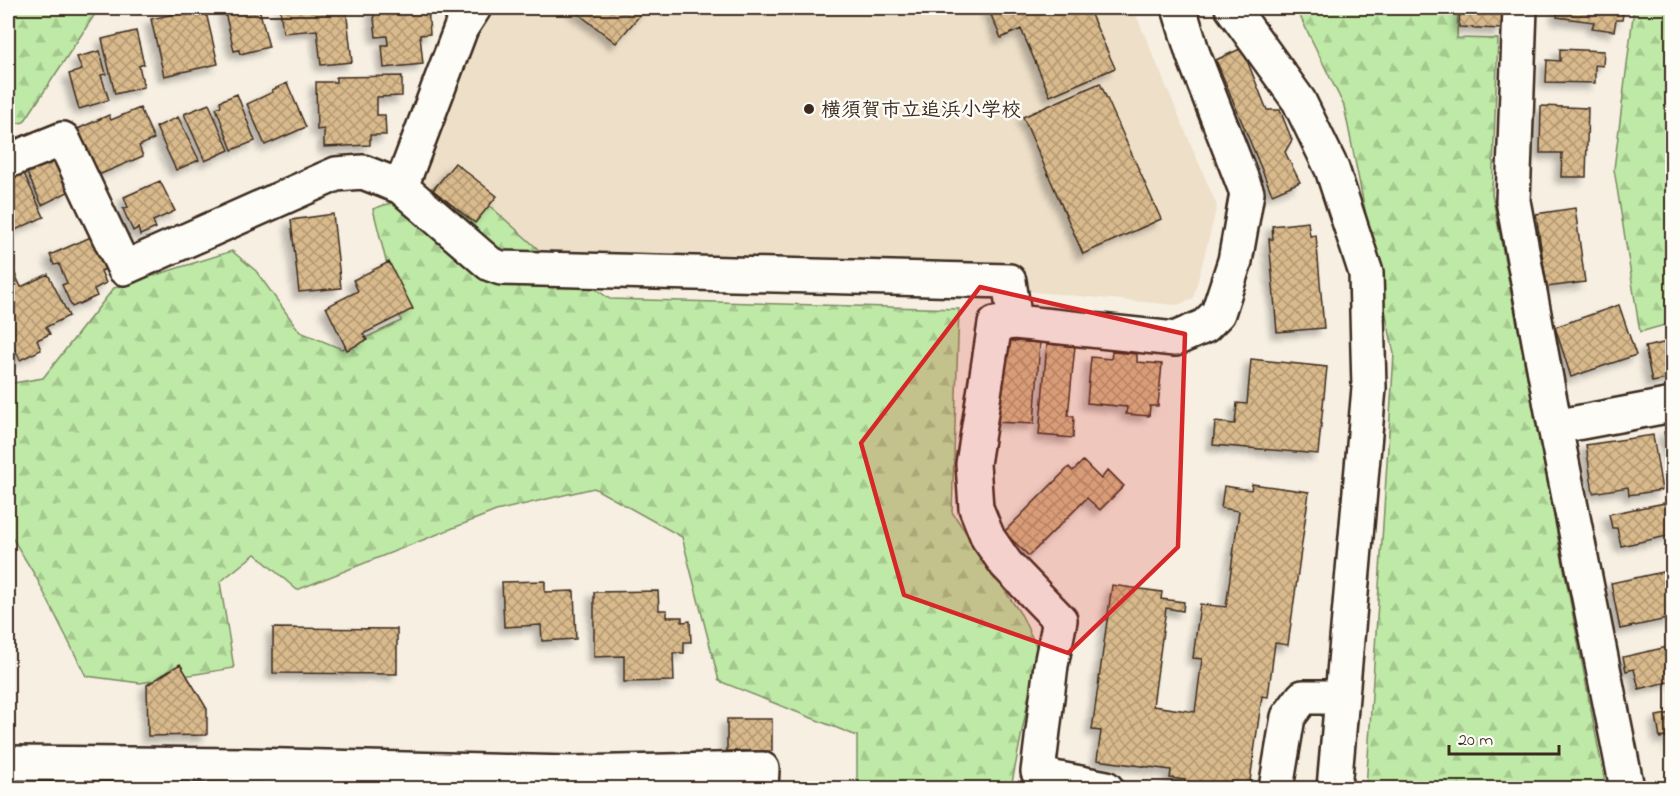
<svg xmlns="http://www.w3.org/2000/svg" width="1680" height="796" font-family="'Indie Flower','Klee One',sans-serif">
<defs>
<pattern id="forest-firs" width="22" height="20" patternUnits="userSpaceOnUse" patternTransform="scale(1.5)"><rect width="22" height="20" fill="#bee9a6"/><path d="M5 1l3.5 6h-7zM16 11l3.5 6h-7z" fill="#a4c88e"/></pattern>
<pattern id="building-cross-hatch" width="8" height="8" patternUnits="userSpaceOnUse" patternTransform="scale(1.5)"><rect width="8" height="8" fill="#d9ba8c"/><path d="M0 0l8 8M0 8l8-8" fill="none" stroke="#b19772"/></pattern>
<filter id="shadow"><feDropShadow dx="-5.5" dy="5.5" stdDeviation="3" flood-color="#0004"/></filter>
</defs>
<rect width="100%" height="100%" fill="#f6efe2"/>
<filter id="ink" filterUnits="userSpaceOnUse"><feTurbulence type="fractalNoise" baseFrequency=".0167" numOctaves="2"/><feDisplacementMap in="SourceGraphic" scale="12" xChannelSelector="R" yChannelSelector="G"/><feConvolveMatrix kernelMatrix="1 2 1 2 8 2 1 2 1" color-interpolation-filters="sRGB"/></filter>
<g filter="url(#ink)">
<!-- built -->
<path fill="#eddfc8" d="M490 8H1133L1217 206 1193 299 1177 305 1024 291 1022 269 497 258 415 187 471 31Z"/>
<!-- forest -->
<path fill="url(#forest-firs)" stroke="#7c8a62" stroke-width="1.5" d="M8 8H99L24 122 8 125Z
M1296 8H1458L1457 38 1498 39 1492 194 1606 788H1366L1394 354 1344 106Z
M1634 8H1672V323L1640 332 1614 169Z
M459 178 539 250 610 299 959 309 952 512 1022 616 1038 650 1011 788H857V736L719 681 682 537 594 488 496 511 297 590 255 554 220 582 234 668 140 683 86 676 36 577 8 531V384L43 378 114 288 232 251 256 271 300 332 342 349 401 321 373 209Z"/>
<!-- building -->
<path fill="url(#building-cross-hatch)" stroke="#3b2a1e" stroke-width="1.5" filter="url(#shadow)" d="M201 8H205L218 64 164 76 151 19Z
M224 8H259L269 47 240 54 239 50 234 51Z
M280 8H346L352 62 321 65 317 30 283 33Z
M373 8H428L430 34 420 35 423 64 384 68 382 45H388L387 36 376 37Z
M571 8H646L616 43Z
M988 8H1088L1115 68 1050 96 1021 29 1001 38Z
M1460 8H1503L1501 29 1459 27Z
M1558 8H1624L1622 20H1616L1614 31 1592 28 1594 22 1557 17Z
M136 31 144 64 139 66 144 87 115 94 102 39Z
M1242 48 1267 110H1280L1292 140 1285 152 1300 182 1272 194 1216 60Z
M1560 49 1604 51 1603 66 1595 65V83L1546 82 1547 60 1560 61Z
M100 51 106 74 101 75 109 100 79 109 69 74 82 70 77 57Z
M402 76V96L377 97V115H385L386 135H370V145L324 147V129L317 130 316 82H336V77Z
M287 83 306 127 265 145 247 104 273 92 272 90Z
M1100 83 1161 219 1083 254 1023 117Z
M237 94 255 141 232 150 216 108 221 106 220 101Z
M209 104 229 150 205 161 184 114Z
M1541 106 1588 108 1586 177H1561L1562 153H1540Z
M140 108 154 139 139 146 143 156 94 177 73 131 109 115 111 120Z
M178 117 199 160 176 170 156 127Z
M48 154 52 163 57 161 70 191 42 205 27 173 31 171 27 163Z
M455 163 497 196 475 223 433 190Z
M22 169 44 217 13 231 8 218V193L9 192 8 189V175Z
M160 181 175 211 153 221 156 228 140 235 138 228 133 231 123 209 128 207 124 197Z
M1575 208 1585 282 1547 287 1536 214Z
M333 214 341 288 299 292 291 220Z
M1308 222 1310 236 1316 235 1324 328 1277 332 1269 239H1273L1272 226Z
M93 236 108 268 101 271 106 283 94 289 97 296 72 307 62 285 67 283 59 264 54 265 50 255Z
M8 259 21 287 48 274 69 316 46 327 50 334 37 340 41 350 20 360 8 334Z
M389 262 413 309 363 334 367 340 347 350 326 307 358 291 353 280Z
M1619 305 1636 355 1571 377 1555 327Z
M1001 340 1040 343 1034 424 995 422Z
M1672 341V378L1652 382 1645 347Z
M1047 344 1075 346 1068 416H1074L1073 438 1039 435Z
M1112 352 1137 354V362L1162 364 1158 406H1150L1149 416 1126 414 1127 407 1087 403 1091 357 1111 359Z
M1251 359 1327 367 1318 454 1213 445 1215 422 1235 424 1237 403 1247 404Z
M1672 430V469L1664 432Z
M1653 435 1662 490 1629 495 1628 487 1593 493 1586 445Z
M1083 461 1101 479 1108 470 1124 486 1100 510 1087 498 1029 556 1004 532 1069 467 1073 471Z
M1252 484 1309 492 1288 645 1275 643 1268 697 1262 696 1249 788H1183L1185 780 1170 778 1171 770 1097 760 1101 731 1092 730 1112 585 1162 592 1161 599 1184 602 1183 611 1166 608 1153 706 1195 712 1202 659 1193 658 1200 604 1226 607 1239 511 1221 508 1224 486 1251 490Z
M1665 503 1672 535 1621 546 1617 528H1612L1609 514Z
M1672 570V618L1620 629 1611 583Z
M545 581V592L574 591 576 639 542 641 541 625 504 627 502 582Z
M658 591 659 610H667V617H682V622L690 621 691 642H684V653H673L674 681 624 682V656L594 657V592Z
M273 628 397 629V674L273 673Z
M1672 646V681L1639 689 1634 669 1626 671 1623 657Z
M180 664 207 709V735L148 736 147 685Z
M1672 713V749L1670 736 1660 738 1656 716Z
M727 719H772V751H727Z"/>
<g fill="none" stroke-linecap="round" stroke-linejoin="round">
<defs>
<path id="minor" d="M1232 8 1299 101 1332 169 1366 273 1369 388 1334 788
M1520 8 1513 201 1555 427 1627 788
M8 161 63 139 124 268 336 174 363 172 401 187 490 264 501 268 1009 281 1015 322 1175 339 1205 326 1218 313 1235 261 1247 193 1193 54 1179 8
M401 187 461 28 474 8
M1015 322 995 324 973 464 976 508 988 538 1006 564 1060 620 1051 665 1038 772 1054 778 1106 788
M1555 427 1672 405
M8 763 245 765 571 773 762 769 761 788
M1276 788 1288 717 1303 697H1342"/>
</defs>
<!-- minor casing -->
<use href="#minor" stroke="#3b2a1e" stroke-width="38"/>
<!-- minor -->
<use href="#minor" stroke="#fdfcf7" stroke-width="33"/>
</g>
</g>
<!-- marked area -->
<path fill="#d62828" fill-opacity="0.2" stroke="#d62828" stroke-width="4.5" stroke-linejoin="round" d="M980 287 1185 334 1178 547 1068 653 904 595 861 443Z"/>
<!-- markers -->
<circle fill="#3b2a1e" stroke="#fdfcf7" stroke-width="2" cx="809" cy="109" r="6"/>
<g text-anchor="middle" stroke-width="5" stroke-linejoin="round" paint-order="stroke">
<!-- poi labels -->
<g font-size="20" font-weight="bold" fill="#3b2a1e" stroke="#fdfcf7" text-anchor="start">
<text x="821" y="116">横須賀市立追浜小学校</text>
</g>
</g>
<!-- margin -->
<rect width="1680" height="796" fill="none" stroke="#fdfcf7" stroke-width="30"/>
<rect x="15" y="15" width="1650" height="766" fill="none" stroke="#3b2a1e" stroke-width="2" filter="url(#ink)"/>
<!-- scale -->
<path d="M1449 745v9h110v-9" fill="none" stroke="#3b2a1e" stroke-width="3"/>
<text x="1458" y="745" font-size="18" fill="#3b2a1e" stroke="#fdfcf7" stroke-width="4.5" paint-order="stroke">20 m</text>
</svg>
